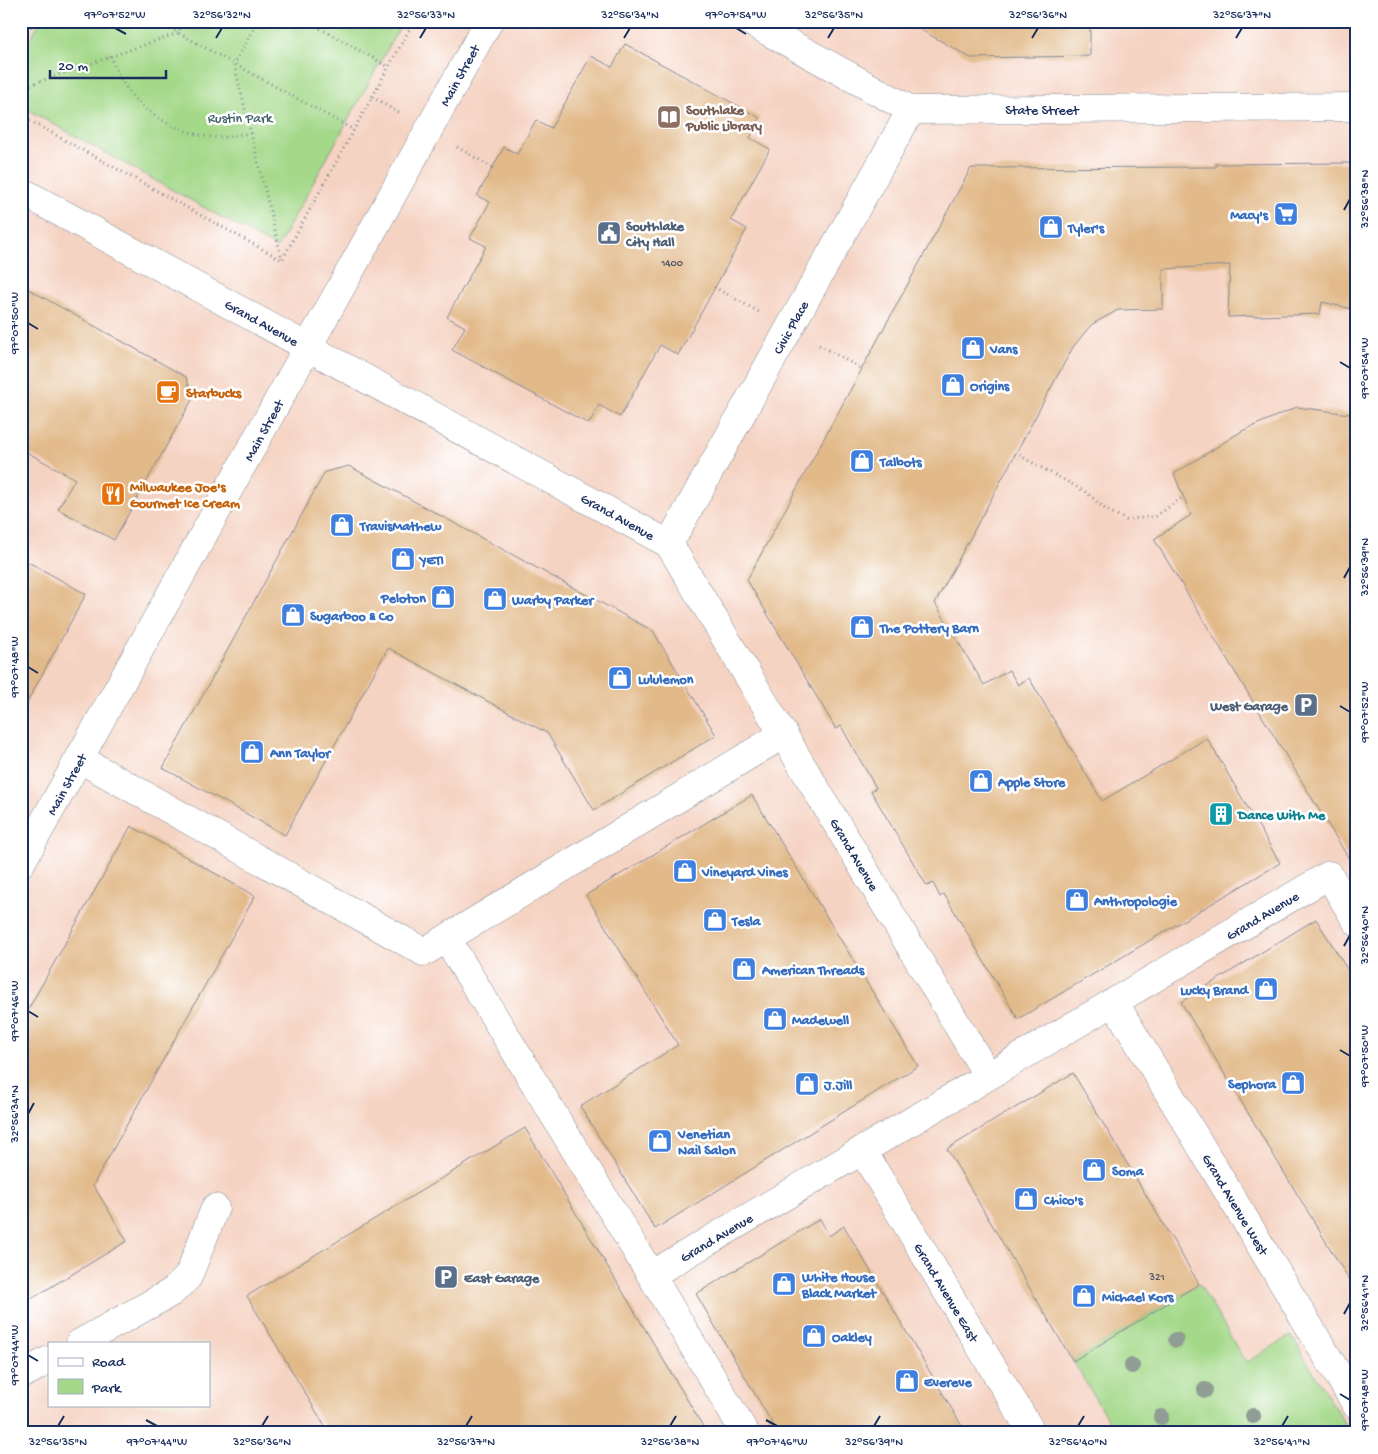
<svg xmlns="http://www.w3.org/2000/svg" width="1378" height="1454" font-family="'Gochi Hand',sans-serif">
<rect width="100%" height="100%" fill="#fff"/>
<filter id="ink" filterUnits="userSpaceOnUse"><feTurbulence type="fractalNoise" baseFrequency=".02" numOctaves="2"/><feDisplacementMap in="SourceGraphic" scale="10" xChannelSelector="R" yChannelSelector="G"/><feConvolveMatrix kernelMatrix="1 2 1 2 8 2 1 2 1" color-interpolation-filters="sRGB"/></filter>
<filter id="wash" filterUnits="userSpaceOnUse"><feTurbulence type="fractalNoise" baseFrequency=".0096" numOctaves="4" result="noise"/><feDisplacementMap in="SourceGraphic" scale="20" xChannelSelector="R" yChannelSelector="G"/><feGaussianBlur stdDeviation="1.12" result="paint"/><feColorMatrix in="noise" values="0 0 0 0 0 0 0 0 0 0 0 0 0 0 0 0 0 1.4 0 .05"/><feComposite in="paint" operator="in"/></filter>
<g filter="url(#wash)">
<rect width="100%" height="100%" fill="#ece6c9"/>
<!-- built -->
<path fill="#f5d3c2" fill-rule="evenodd" d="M21 21H1357V1433H21ZM49 1343H209V1405H49Z"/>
<!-- green -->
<path fill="#a4d98a" stroke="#608474" d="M40 21H403L277 248 21 106V56Z
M1199 1284 1246 1363 1291 1335 1350 1433H1116L1073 1361Z"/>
<g id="blocks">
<!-- building -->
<path fill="#e2ba8a" d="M905 21H1090V56L971 58Z
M625 44 760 118 750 138 770 149 731 220 747 229 678 355 660 345 620 417 599 405 589 424 452 350 465 327 447 317 486 246 470 238 490 202 477 196 504 147 517 154 536 120 551 128 591 56 612 67Z
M1357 163V310L1322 302 1320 314 1228 317 1230 265 1163 269V309L1118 310 1091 325 1073 347 935 603 984 685 1009 670 1018 685 1029 678 1102 801 1207 738 1280 863 1018 1019 944 894 940 897 933 883 927 886 871 791 876 788 841 726 836 729 747 580 971 168 1216 167V164Z
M21 285 186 377 193 398 114 540 58 509 75 479 21 449Z
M1297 407 1357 415V872L1154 539 1191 515 1174 474 1242 431Z
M349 466 653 631 716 735 594 810 547 733 388 648 285 835 163 768 325 472Z
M21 558 86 594 21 713Z
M752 795 918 1066 655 1229 580 1106 678 1045 586 895Z
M131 826 255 896 93 1185 127 1241 21 1305V1022Z
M1316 919 1357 985V1293L1181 1002Z
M1073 1073 1199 1284 1073 1361 947 1149Z
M525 1128 707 1433H329L247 1296Z
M820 1219 829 1236 844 1226 966 1433H778L696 1294Z"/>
</g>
</g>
<g filter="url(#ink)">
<use href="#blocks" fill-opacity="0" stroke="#848a94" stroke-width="1"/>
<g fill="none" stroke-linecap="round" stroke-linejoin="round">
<defs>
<path id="minor" d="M749 21 911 110 1357 107
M21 191 669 544 988 1076
M669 544 911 110
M80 759 424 952 784 734
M21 863 489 21
M447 939 651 1275 745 1433
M1114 1002 1357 1406
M862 1150 1032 1433
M651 1275 1329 875 1357 922
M80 1343 172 1292 188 1277 215 1208
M21 1375 49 1360"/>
</defs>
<!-- minor casing -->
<use href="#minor" stroke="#848a94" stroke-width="29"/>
<!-- path -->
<path stroke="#848a94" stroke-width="3" stroke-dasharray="1 4" stroke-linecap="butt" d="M157 21 354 130
M258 21 234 64 282 259
M307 21 389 67
M21 45 34 21
M110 56C116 70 123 85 133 97 156 121 193 140 227 137 235 136 243 134 250 133
M21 88 178 33 184 21
M372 97 399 113
M21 116 282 260 414 21
M457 147 493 168
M714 287 759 312
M819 345 862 369
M1015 453 1086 492 1104 508 1126 520 1156 516 1183 497"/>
<!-- minor -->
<use href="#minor" stroke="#fff" stroke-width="28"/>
</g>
<!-- trees -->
<g fill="#909d95">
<circle cx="1176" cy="1340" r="8"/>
<circle cx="1132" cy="1366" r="8"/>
<circle cx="1205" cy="1390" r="8"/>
<circle cx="1253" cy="1416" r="8"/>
<circle cx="1161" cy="1417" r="8"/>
</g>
</g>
<!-- ticks -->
<path fill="none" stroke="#1b2f5e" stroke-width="2" d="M115 28 126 34M736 28 746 34M216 38 222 28M420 38 426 28M624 38 630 28M828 38 834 28M1032 38 1038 28M1236 38 1242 28M1344 210 1350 199M28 323 38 329M1340 362 1350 368M1344 578 1350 567M28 667 38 673M1340 706 1350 712M1344 946 1350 935M28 1011 38 1017M1340 1050 1350 1056M28 1114 34 1103M1344 1314 1350 1303M28 1355 38 1361M1340 1394 1350 1400M146 1420 157 1426M766 1420 777 1426M58 1426 64 1416M262 1426 268 1416M466 1426 472 1416M670 1426 676 1416M874 1426 880 1416M1078 1426 1084 1416M1282 1426 1288 1416"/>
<!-- icons -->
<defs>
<symbol id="library-square" viewBox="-11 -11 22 22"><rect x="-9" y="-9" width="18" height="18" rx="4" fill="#8d6e63" stroke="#fff"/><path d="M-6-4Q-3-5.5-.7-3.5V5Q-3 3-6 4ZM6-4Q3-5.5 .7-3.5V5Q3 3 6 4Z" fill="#fff"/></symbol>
<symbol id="supermarket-square" viewBox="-11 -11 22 22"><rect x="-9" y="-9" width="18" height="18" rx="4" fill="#3f7fe0" stroke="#fff"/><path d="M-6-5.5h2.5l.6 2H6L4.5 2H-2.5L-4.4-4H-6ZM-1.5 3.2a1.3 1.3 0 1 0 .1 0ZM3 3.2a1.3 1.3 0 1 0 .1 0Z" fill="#fff"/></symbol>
<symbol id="shop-square" viewBox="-11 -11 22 22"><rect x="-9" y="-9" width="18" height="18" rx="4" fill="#3f7fe0" stroke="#fff"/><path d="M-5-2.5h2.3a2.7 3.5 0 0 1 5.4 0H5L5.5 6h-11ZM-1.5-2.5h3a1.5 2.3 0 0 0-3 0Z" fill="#fff"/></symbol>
<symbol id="civic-square" viewBox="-11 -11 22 22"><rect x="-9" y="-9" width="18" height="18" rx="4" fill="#5c6f8a" stroke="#fff"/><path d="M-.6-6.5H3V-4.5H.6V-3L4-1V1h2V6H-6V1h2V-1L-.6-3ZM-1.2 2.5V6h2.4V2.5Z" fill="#fff"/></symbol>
<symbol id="cafe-square" viewBox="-11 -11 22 22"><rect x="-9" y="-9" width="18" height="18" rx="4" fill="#e8710a" stroke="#fff"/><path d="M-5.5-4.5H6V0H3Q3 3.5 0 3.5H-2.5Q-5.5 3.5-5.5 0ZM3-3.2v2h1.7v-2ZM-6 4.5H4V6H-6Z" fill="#fff"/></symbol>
<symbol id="restaurant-square" viewBox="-11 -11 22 22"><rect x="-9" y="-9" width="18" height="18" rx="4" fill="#e8710a" stroke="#fff"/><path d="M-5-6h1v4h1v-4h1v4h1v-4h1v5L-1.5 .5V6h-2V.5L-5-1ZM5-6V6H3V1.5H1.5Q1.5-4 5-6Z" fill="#fff"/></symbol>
<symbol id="parking-square" viewBox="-11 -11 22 22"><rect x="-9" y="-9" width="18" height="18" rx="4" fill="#5c6f8a" stroke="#fff"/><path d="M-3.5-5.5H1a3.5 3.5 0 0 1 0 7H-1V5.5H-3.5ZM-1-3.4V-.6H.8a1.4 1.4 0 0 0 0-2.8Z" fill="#fff"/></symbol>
<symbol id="building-square" viewBox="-11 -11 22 22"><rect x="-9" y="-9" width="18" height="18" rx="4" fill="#0f9aa8" stroke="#fff"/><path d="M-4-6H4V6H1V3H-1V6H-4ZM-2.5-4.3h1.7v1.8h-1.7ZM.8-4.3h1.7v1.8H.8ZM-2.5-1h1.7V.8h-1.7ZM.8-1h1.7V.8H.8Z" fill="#fff"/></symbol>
</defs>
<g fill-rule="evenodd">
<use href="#library-square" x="655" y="103" width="28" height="28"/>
<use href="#supermarket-square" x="1272" y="200" width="28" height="28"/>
<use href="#shop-square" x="1037" y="213" width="28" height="28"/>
<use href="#civic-square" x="595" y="219" width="28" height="28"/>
<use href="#shop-square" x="959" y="334" width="28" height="28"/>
<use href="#shop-square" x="939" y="371" width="28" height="28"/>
<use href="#cafe-square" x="154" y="378" width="28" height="28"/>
<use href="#shop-square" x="848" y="447" width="28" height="28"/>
<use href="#restaurant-square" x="99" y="480" width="28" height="28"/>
<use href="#shop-square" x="328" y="511" width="28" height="28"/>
<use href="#shop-square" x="389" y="545" width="28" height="28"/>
<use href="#shop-square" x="429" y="583" width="28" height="28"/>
<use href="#shop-square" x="481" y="585" width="28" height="28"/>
<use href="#shop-square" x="279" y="601" width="28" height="28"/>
<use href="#shop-square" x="848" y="613" width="28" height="28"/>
<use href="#shop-square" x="606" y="664" width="28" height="28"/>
<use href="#parking-square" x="1292" y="691" width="28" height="28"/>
<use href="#shop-square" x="238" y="738" width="28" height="28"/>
<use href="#shop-square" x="967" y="767" width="28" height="28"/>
<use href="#building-square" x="1207" y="800" width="28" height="28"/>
<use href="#shop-square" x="671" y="857" width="28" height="28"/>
<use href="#shop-square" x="1063" y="886" width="28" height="28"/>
<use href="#shop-square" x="701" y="906" width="28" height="28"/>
<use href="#shop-square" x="730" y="955" width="28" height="28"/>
<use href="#shop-square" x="1252" y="975" width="28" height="28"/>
<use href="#shop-square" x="761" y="1005" width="28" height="28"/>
<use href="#shop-square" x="1279" y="1069" width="28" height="28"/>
<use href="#shop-square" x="793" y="1070" width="28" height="28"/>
<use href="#shop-square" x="646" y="1127" width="28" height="28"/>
<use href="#shop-square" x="1080" y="1156" width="28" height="28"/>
<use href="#shop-square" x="1012" y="1185" width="28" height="28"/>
<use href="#parking-square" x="432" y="1263" width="28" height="28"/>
<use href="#shop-square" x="770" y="1270" width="28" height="28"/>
<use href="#shop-square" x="1070" y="1282" width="28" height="28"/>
<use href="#shop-square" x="800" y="1322" width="28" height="28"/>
<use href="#shop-square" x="893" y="1367" width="28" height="28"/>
</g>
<g text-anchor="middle" stroke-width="5" stroke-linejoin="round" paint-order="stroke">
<!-- number labels -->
<g font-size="11" fill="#4d5269">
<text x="672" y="266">1400</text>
<text x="1157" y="1280">321</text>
</g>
<!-- street labels -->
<g font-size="14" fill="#1b2f5e" stroke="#fff">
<text transform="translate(459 75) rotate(-61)" y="5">Main Street</text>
<text x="1042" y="114">State Street</text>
<text transform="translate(262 322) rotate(29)" y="5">Grand Avenue</text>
<text transform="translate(790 327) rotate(-61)" y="5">Civic Place</text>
<text transform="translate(263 430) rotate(-61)" y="5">Main Street</text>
<text transform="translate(618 516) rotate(29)" y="5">Grand Avenue</text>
<text transform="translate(66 784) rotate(-61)" y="5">Main Street</text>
<text transform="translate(855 854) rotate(59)" y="5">Grand Avenue</text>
<text transform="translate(1262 915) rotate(-31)" y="5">Grand Avenue</text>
<text transform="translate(1236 1204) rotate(59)" y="5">Grand Avenue West</text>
<text transform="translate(716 1237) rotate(-31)" y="5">Grand Avenue</text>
<text transform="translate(947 1292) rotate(59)" y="5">Grand Avenue East</text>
</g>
<!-- education labels -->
<g font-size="14" font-weight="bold" fill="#785e54" stroke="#fff" text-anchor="start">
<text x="686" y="114">Southlake<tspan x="686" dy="16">Public Library</tspan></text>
</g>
<!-- park labels -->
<g font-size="14" fill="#44626b" stroke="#fff">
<text x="240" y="122">Rustin Park</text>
</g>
<!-- shop labels -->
<g font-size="14" font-weight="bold" fill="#366cbe" stroke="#fff" text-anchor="start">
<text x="1268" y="219" text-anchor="end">Macy's</text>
<text x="1068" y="232">Tyler's</text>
<text x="990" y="353">Vans</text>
<text x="970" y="390">Origins</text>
<text x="880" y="466">Talbots</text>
<text x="360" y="530">TravisMathew</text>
<text x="420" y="564">YETI</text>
<text x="426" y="602" text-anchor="end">Peloton</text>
<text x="512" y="604">Warby Parker</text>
<text x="310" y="620">Sugarboo &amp; Co</text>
<text x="880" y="632">The Pottery Barn</text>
<text x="638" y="683">Lululemon</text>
<text x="270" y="757">Ann Taylor</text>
<text x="998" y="786">Apple Store</text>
<text x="702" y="876">Vineyard Vines</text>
<text x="1094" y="905">Anthropologie</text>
<text x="732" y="925">Tesla</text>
<text x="762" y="974">American Threads</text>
<text x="1248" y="994" text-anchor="end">Lucky Brand</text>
<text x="792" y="1024">Madewell</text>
<text x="1276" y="1088" text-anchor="end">Sephora</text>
<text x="824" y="1089">J.Jill</text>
<text x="678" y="1138">Venetian<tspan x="678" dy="16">Nail Salon</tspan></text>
<text x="1112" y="1175">Soma</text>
<text x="1044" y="1204">Chico's</text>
<text x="802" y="1281">White House<tspan x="802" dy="16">Black Market</tspan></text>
<text x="1102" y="1301">Michael Kors</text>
<text x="832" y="1341">Oakley</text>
<text x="924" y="1386">Evereve</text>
</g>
<!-- service labels -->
<g font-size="14" font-weight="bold" fill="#4e5e75" stroke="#fff" text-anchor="start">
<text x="626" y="230">Southlake<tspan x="626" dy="16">City Hall</tspan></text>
<text x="1288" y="710" text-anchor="end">West Garage</text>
<text x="464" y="1282">East Garage</text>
</g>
<!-- food labels -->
<g font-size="14" font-weight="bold" fill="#c56008" stroke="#fff" text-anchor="start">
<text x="186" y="397">Starbucks</text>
<text x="130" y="491">Milwaukee Joe's<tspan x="130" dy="16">Gourmet Ice Cream</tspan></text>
</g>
<!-- culture labels -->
<g font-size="14" font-weight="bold" fill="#0d838f" stroke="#fff" text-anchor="start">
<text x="1238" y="819">Dance With Me</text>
</g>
</g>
<!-- margin -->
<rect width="1378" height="1454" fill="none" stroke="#fff" stroke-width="55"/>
<!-- legend -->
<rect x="48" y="1342" width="162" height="65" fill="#ffffff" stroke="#a4acbf"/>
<rect x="58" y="1358" width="25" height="8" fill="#ffffff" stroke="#a4acbf"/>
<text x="92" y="1366" font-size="15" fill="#1b2f5e">Road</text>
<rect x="58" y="1379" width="25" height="15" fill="#a4d98a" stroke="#a4acbf"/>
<text x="92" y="1392" font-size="15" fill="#1b2f5e">Park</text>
<!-- scale -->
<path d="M50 70v8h116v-8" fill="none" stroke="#1b2f5e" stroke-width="2.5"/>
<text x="58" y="70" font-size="15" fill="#1b2f5e" stroke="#ffffff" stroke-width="4" paint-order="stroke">20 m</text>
<rect x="28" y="28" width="1322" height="1398" fill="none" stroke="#1b2f5e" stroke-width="2"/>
<g font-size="12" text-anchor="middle" fill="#1b2f5e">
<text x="115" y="18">97°07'52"W</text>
<text x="222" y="18">32°56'32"N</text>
<text x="426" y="18">32°56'33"N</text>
<text x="630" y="18">32°56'34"N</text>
<text x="736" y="18">97°07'54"W</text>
<text x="834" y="18">32°56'35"N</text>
<text x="1038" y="18">32°56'36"N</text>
<text x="1242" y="18">32°56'37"N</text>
<text transform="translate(1364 199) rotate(-90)" y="4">32°56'38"N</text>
<text transform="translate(14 323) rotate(-90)" y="4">97°07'50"W</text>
<text transform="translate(1364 368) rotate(-90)" y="4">97°07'54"W</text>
<text transform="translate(1364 567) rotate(-90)" y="4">32°56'39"N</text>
<text transform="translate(14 667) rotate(-90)" y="4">97°07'48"W</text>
<text transform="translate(1364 712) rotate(-90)" y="4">97°07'52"W</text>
<text transform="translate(1364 935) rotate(-90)" y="4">32°56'40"N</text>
<text transform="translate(14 1011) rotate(-90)" y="4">97°07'46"W</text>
<text transform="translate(1364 1056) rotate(-90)" y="4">97°07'50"W</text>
<text transform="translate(14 1114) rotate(-90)" y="4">32°56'34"N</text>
<text transform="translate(1364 1303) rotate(-90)" y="4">32°56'41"N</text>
<text transform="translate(14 1355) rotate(-90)" y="4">97°07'44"W</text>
<text transform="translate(1364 1400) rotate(-90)" y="4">97°07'48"W</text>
<text x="58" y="1445">32°56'35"N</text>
<text x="157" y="1445">97°07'44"W</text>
<text x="262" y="1445">32°56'36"N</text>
<text x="466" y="1445">32°56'37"N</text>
<text x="670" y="1445">32°56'38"N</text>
<text x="777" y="1445">97°07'46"W</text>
<text x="874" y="1445">32°56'39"N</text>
<text x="1078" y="1445">32°56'40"N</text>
<text x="1282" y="1445">32°56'41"N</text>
</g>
</svg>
